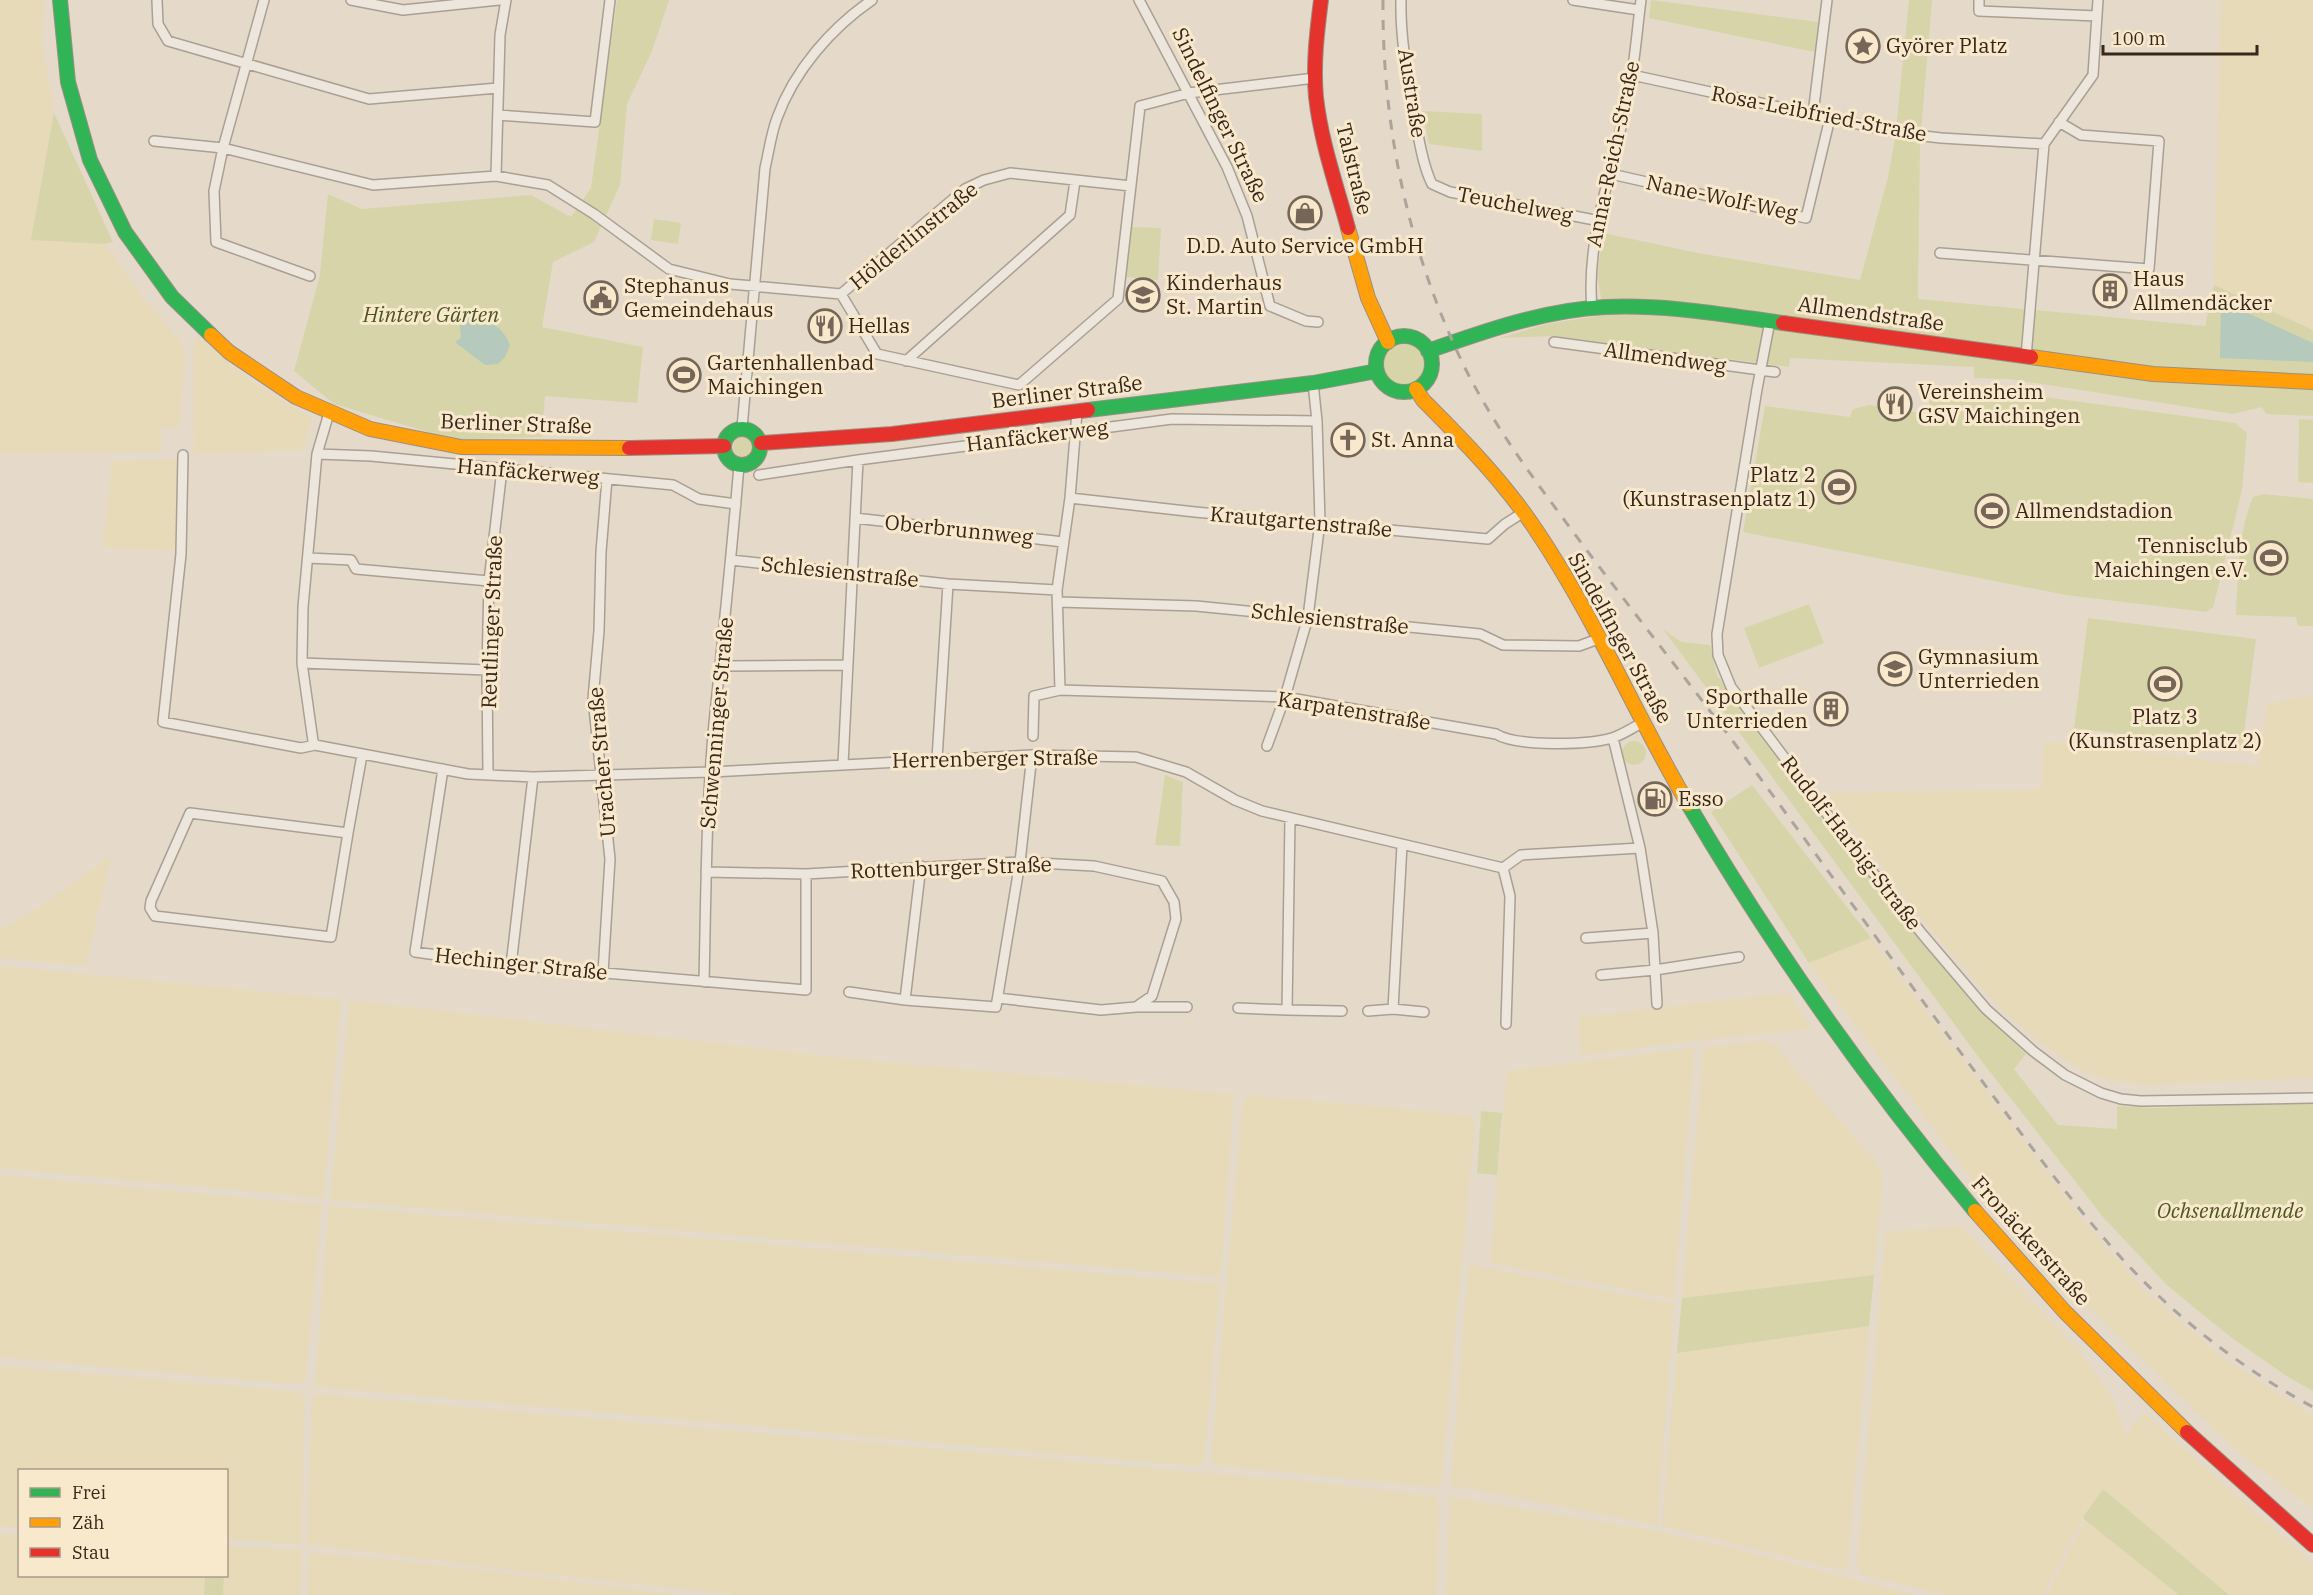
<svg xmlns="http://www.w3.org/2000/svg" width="2313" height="1595" font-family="'IBM Plex Serif',serif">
<rect width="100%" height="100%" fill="#e5dac9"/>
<!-- farmland -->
<path fill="#e6dab8" d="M0 0H44L42 41 54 113 31 239 105 244 145 300 180 341 185 354 179 428H161V452L0 453Z
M2221 0H2313V330L2214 285Z
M197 336 247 378 311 418 304 450 194 454 193 347Z
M180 460 177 551 103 547 112 461Z
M2313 696V1078L2143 1085 2100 1078 2081 1070 2041 1043 2001 1009 1926 924 1827 793 2042 789 2044 741 2259 766 2267 703Z
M111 855 86 965 0 958V930L43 905Z
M1871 938 2086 1224 2143 1289 2220 1356 2313 1416V1509L2237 1451 2064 1284 1987 1199 1809 963Z
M0 966 341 999 323 1198 0 1168Z
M1788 993 1812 1029 1697 1040 1581 1055 1578 1017Z
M350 1000 833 1057 1234 1094 1220 1277 330 1200Z
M1766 1041 1775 1045 1878 1165 1883 1176 1874 1275 1682 1298 1704 1047Z
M1694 1048 1674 1299 1490 1263 1507 1071Z
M1249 1095 1470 1115 1475 1123 1441 1483 1436 1487 1216 1465 1211 1458 1243 1101Z
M0 1175 322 1205 305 1382 294 1384 0 1357Z
M329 1206 1220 1284 1204 1461 1194 1466 315 1386Z
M1961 1226 2080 1352 2113 1399 2125 1436 2144 1413 2313 1564V1595H2229L2103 1489 2083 1517 2043 1595H1945L1860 1574 1857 1566 1886 1232Z
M1472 1265 1674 1304 1657 1525 1451 1485 1468 1269Z
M1869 1326 1847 1568 1841 1570 1662 1526 1677 1353Z
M0 1366 300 1392 305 1399 301 1544 227 1539 226 1470H20L19 1527 0 1526Z
M316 1394 1307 1482 1435 1496 1439 1505 1436 1595H736L520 1571 307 1544 312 1400Z
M1450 1497 1651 1530 1736 1549 1913 1595H1446Z
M2085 1520 2179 1595H2047Z
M0 1534 19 1535 20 1576H205L204 1595H0Z
M227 1546 302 1550 300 1595H223L224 1576H226Z
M309 1553 384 1559 684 1595H308Z"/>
<!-- green -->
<path fill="#d7d4aa" d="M617 0H669L652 51 627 104 620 185 594 242 553 262 542 327 643 347 637 403 545 396 542 437 455 440 334 404 294 371 320 275 328 194 362 209 531 195 571 217 591 188Z
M1651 0 1818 22 1815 52 1649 18Z
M1909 0H1932L1920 144 1918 299 2205 326 2214 285 2313 330V416L2266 414 2262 407 2233 414 2009 379 1974 378V367L1790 358 1789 367 1555 336 1500 338 1546 324 1604 315 1597 275 1603 233 1698 253 1860 280 1888 177 1895 139Z
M1422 111 1482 114V151L1429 144Z
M54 113 113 242 105 244 31 240Z
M654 219 681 223 678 244 651 240Z
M1132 227 1161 228 1158 280 1126 277Z
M1383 365a21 21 0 1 1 42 0a21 21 0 1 1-42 0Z
M1933 386 1979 388 2235 423 2247 433 2242 490 2213 608 2206 612 2066 595 1743 532 1765 406 1850 417 1853 409 1869 405 1927 414Z
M2299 419 2313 420V483L2298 482Z
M733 447a10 10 0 1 1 20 0a10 10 0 1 1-20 0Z
M2264 494 2313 499V626H2298L2296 617 2236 615C2238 578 2238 531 2253 497Z
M1809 604 1824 643 1759 668 1744 628Z
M2088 618 2256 639 2242 749 2074 728Z
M1663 629 1681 642 1710 645 1717 675 1884 895 1964 992 2026 1054 2014 1069 2058 1125 2117 1129V1106L2152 1108 2313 1103V1391L2288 1377 2232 1338 2202 1314 2167 1285 2103 1217 1980 1059Z
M1622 753a12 12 0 1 1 24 0a12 12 0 1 1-24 0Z
M1165 775 1183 782 1180 846 1155 845Z
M1752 785 1871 938 1809 963 1711 812Z
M1481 1111 1502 1113 1497 1175 1477 1173Z
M1874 1275 1869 1326 1677 1353 1682 1298Z
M2103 1489 2229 1595H2179L2085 1520 2083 1517Z
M205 1576H224L223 1595H204Z"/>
<!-- water -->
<path fill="#b5c9bc" d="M2221 301 2313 343V362L2220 358Z
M459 316C480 315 502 323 510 345L505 357 498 364 485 365 455 342 461 338Z"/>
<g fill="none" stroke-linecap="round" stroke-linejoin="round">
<defs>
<path id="street" d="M157 0 158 24 168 41 369 99 498 88
M264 0 223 148 214 191 216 242 310 276
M351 0 403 10 499 0
M1139 0 1227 167 1247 216 1270 306 1306 321 1318 322
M1401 0C1400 42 1409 84 1416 125 1420 144 1423 166 1432 184L1450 192 1600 221
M1573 0 1639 10
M1979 0V11L2097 16
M1632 75 1899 133 1941 138 2044 144
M1813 114 1827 0
M498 115 595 122 610 0
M154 141 223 148 373 185 496 176 548 185 594 214 669 269 730 284 841 294 877 354 1019 385 1118 299 1140 106 1189 93 1315 78
M1611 174 1806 218 1830 118
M496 176 500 35 506 0
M1940 253 2149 269 2159 141 2081 135 2059 122
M841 294 965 189 984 180 1010 173 1131 186
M1592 308C1585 238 1616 161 1629 91 1635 61 1637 30 1641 0
M1770 321 1757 389 1717 634 1718 655 1731 687 1846 839 1923 935 1986 1009 2033 1051 2065 1075 2101 1093 2121 1099 2141 1101 2313 1098
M1554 342 1775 372
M2026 357 2044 144 2093 75 2098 0
M906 361 1070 215 1075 181
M742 428 765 168C769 151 771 134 777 118 794 71 831 28 872 0
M317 454 371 456 673 485 699 499 736 504
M183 455 181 554 163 722 301 748 315 745 468 774 533 777 711 772 1032 755 1136 757 1186 772 1235 800 1262 811 1503 868 1510 896 1506 1024
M759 475 858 460 1172 419 1317 421
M1070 498 1195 512 1488 539 1505 524 1524 512
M855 518 1063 542
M308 558 351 560 356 569 489 581
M731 560 948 584 1057 590
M1058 602 1196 606 1480 634 1503 645 1579 646 1598 639
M302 663 487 670
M721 666 847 665
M1060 690 1057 590 1070 498 1077 412
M1033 736 1034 696 1060 690 1285 697 1496 734C1517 747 1588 745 1612 738 1622 735 1632 728 1642 723
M1613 738 1640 848 1653 933 1657 1004
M315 745 313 741 302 663 303 607 317 454 329 413
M1267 746 1285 697 1308 617 1320 522 1317 421 1313 383
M937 759 948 584
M843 764 858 460
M443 769 415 952 511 965 806 990V874
M488 775 487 670 489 581 502 469
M190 813 348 833 331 937 155 916 150 908 151 901Z
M348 833 362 755
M921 866 905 1000 996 1007 1020 862 1032 755
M1503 868 1521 855 1640 848
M706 872 806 874 1020 862 1094 866 1162 881 1174 902 1176 919 1152 996 1136 1007 1101 1010 998 998
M1586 938 1653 933
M511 965 533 777
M603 973 610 859 593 699 599 631 601 552 607 479
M1601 975 1655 970 1739 957
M704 982C706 896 706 809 714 723 723 637 732 551 739 465
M849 992 905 1000
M1136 1007H1187
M1238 1008 1287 1010 1290 818
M1393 1009 1402 845
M1287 1010 1342 1011
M1368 1011 1393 1009 1424 1012"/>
<path id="fast" d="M60 0 68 82 90 160 125 232 172 297 211 335
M1376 364a28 28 0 1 1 56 0a28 28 0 1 1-56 0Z
M1428 351C1485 331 1544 310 1605 307 1665 304 1725 315 1783 323
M1088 410 1313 383 1377 371
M724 447a18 18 0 1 1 36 0a18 18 0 1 1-36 0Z
M1688 804C1772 947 1869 1084 1975 1211"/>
<path id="slow" d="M1348 228 1368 298 1388 342
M211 335 229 352 296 397 370 429 461 447 629 448
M2031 357 2153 374 2313 382
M1416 389 1423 400C1464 441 1504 482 1536 530 1594 616 1635 714 1688 804
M1975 1211 2065 1312 2187 1432"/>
<path id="jam" d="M1321 0C1317 32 1313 64 1316 97 1321 142 1336 184 1348 228
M1783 323 2031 357
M761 443 892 434 1088 410
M629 448 724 446
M2187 1432 2313 1545"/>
</defs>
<!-- street casing -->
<use href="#street" stroke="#aa9f93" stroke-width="12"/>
<!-- fast casing -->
<use href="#fast" stroke="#998f83" stroke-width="16"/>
<!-- slow casing -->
<use href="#slow" stroke="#998f83" stroke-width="16"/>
<!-- jam casing -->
<use href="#jam" stroke="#998f83" stroke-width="16"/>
<!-- street -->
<use href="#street" stroke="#ece6dc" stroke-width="9"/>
<!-- fast -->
<use href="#fast" stroke="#30b455" stroke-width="14"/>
<!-- slow -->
<use href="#slow" stroke="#ff9f0a" stroke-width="14"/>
<!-- jam -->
<use href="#jam" stroke="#e5322d" stroke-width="14"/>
<!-- rail -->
<path stroke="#aba49c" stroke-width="3" stroke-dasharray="10 10" stroke-linecap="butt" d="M1383 0C1382 129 1409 254 1466 370 1495 427 1533 478 1571 529 1625 602 1681 672 1735 744 1818 856 1898 969 1982 1081 2025 1138 2068 1198 2116 1252 2171 1314 2240 1368 2313 1407"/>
</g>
<!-- icons -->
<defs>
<symbol id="sight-ring" viewBox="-11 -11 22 22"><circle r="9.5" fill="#f8e9cd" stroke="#756658" stroke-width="1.5"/><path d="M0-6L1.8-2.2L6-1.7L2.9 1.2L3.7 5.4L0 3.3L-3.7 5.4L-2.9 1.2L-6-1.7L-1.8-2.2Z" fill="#756658"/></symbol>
<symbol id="shop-ring" viewBox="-11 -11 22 22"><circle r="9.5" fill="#f8e9cd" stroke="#756658" stroke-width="1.5"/><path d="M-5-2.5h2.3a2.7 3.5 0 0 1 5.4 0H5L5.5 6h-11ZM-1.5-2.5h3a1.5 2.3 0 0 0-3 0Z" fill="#756658"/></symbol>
<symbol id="building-ring" viewBox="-11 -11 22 22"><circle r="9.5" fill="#f8e9cd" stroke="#756658" stroke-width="1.5"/><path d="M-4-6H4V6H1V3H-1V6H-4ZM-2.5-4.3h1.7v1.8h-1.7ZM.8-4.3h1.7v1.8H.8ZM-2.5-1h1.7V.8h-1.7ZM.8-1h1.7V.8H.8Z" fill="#756658"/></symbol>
<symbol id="school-ring" viewBox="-11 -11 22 22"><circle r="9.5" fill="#f8e9cd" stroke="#756658" stroke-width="1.5"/><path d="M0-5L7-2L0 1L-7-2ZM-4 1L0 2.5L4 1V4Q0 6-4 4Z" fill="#756658"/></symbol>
<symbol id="civic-ring" viewBox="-11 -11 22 22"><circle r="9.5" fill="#f8e9cd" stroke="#756658" stroke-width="1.5"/><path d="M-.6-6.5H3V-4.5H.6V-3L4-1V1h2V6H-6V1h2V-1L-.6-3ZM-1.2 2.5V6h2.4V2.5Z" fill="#756658"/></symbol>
<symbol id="restaurant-ring" viewBox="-11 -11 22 22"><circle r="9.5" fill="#f8e9cd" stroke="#756658" stroke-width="1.5"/><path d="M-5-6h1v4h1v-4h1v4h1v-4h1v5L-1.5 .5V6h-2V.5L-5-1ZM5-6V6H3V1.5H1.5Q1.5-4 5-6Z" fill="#756658"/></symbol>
<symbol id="stadium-ring" viewBox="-11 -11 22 22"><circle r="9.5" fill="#f8e9cd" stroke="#756658" stroke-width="1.5"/><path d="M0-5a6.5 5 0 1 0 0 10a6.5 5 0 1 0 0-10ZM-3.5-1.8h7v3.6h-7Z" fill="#756658"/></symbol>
<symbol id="church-ring" viewBox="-11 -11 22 22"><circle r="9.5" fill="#f8e9cd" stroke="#756658" stroke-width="1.5"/><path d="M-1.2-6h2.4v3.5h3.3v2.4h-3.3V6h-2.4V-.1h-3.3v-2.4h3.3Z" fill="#756658"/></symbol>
<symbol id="fuel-ring" viewBox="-11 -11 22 22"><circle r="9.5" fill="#f8e9cd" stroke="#756658" stroke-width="1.5"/><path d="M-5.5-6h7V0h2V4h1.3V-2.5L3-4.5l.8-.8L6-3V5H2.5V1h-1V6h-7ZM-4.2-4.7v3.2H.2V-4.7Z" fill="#756658"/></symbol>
</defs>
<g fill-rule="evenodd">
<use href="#sight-ring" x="1844" y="27" width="38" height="38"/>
<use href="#shop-ring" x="1286" y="194" width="38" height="38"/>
<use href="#building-ring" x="2091" y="272" width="38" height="38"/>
<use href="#school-ring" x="1124" y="276" width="38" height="38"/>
<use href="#civic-ring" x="582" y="279" width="38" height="38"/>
<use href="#restaurant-ring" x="806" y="307" width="38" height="38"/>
<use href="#stadium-ring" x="665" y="356" width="38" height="38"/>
<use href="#restaurant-ring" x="1876" y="385" width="38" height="38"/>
<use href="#church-ring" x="1329" y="421" width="38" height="38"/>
<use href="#stadium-ring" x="1820" y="468" width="38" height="38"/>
<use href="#stadium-ring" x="1973" y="492" width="38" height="38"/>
<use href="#stadium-ring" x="2252" y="539" width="38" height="38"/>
<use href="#school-ring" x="1876" y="650" width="38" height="38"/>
<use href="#stadium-ring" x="2146" y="665" width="38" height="38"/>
<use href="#building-ring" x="1812" y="690" width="38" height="38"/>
<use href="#fuel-ring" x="1636" y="780" width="38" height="38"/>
</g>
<g text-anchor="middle" stroke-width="6" stroke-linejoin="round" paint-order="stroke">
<!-- poi labels -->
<g font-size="21" fill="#38271b" stroke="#f8e9cd" text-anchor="start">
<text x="1886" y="53">Györer Platz</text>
<text x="1305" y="253" text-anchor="middle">D.D. Auto Service GmbH</text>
<text x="2133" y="286">Haus<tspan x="2133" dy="24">Allmendäcker</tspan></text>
<text x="1166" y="290">Kinderhaus<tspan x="1166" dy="24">St. Martin</tspan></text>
<text x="624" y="293">Stephanus<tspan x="624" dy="24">Gemeindehaus</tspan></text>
<text x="848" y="333">Hellas</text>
<text x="707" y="370">Gartenhallenbad<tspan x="707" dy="24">Maichingen</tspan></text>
<text x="1918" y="399">Vereinsheim<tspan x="1918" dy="24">GSV Maichingen</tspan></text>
<text x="1371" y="447">St. Anna</text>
<text x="1816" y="482" text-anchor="end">Platz 2<tspan x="1816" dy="24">(Kunstrasenplatz 1)</tspan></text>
<text x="2015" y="518">Allmendstadion</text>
<text x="2248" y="553" text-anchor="end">Tennisclub<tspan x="2248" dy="24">Maichingen e.V.</tspan></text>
<text x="1918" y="664">Gymnasium<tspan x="1918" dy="24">Unterrieden</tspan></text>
<text x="1808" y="704" text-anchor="end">Sporthalle<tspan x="1808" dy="24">Unterrieden</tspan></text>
<text x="2165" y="724" text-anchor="middle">Platz 3<tspan x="2165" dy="24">(Kunstrasenplatz 2)</tspan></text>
<text x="1678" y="806">Esso</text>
</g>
<!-- street labels -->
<g font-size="21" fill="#38271b" stroke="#f8e9cd">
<text transform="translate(1412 93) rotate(81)" y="7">Austraße</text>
<text transform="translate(1819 114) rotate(11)" y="7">Rosa-Leibfried-Straße</text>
<text transform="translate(1220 115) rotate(64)" y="7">Sindelfinger Straße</text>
<text transform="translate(1613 154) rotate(-78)" y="7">Anna-Reich-Straße</text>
<text transform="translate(1354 169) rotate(76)" y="7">Talstraße</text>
<text transform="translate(1722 198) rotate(12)" y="7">Nane-Wolf-Weg</text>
<text transform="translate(1515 205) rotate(11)" y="7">Teuchelweg</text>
<text transform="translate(914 236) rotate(-39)" y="7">Hölderlinstraße</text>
<text transform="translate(1871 314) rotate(8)" y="7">Allmendstraße</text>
<text transform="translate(1665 358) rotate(8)" y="7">Allmendweg</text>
<text transform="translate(1067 392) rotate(-7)" y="7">Berliner Straße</text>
<text transform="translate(516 424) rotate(2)" y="7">Berliner Straße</text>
<text transform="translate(1037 436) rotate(-7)" y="7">Hanfäckerweg</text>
<text transform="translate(528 472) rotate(5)" y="7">Hanfäckerweg</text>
<text transform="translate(1301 522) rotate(5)" y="7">Krautgartenstraße</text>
<text transform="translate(959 530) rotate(6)" y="7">Oberbrunnweg</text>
<text transform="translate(840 572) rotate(6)" y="7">Schlesienstraße</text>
<text transform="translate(1330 619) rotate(6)" y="7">Schlesienstraße</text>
<text transform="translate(492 622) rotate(-88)" y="7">Reutlinger Straße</text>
<text transform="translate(1620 638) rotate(61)" y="7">Sindelfinger Straße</text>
<text transform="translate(1354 711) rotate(9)" y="7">Karpatenstraße</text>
<text transform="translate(717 723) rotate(-85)" y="7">Schwenninger Straße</text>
<text transform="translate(995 759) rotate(-1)" y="7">Herrenberger Straße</text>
<text transform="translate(602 762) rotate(-95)" y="7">Uracher Straße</text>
<text transform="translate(1851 843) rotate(52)" y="7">Rudolf-Harbig-Straße</text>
<text transform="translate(951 868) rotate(-2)" y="7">Rottenburger Straße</text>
<text transform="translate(521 964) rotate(6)" y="7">Hechinger Straße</text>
<text transform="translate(2031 1241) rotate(48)" y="7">Fronäckerstraße</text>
</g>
<!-- park labels -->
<g font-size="21" font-style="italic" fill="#4c5620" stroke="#f8e9cd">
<text x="431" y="322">Hintere Gärten</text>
<text x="2230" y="1218">Ochsenallmende</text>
</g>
</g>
<!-- legend -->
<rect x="18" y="1469" width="210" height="108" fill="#f8e9cd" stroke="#ab9b86" stroke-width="1.5"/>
<rect x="30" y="1488" width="30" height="9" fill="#30b455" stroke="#ab9b86" stroke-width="1.5"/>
<text x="72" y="1499" font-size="18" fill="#38271b">Frei</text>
<rect x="30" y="1518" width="30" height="9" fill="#ff9f0a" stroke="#ab9b86" stroke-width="1.5"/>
<text x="72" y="1529" font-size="18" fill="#38271b">Zäh</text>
<rect x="30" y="1548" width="30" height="9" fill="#e5322d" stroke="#ab9b86" stroke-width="1.5"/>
<text x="72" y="1559" font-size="18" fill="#38271b">Stau</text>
<!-- scale -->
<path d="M2103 45v9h154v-9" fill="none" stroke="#38271b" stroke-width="3"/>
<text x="2112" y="45" font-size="18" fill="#38271b" stroke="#f8e9cd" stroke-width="4.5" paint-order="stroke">100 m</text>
</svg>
